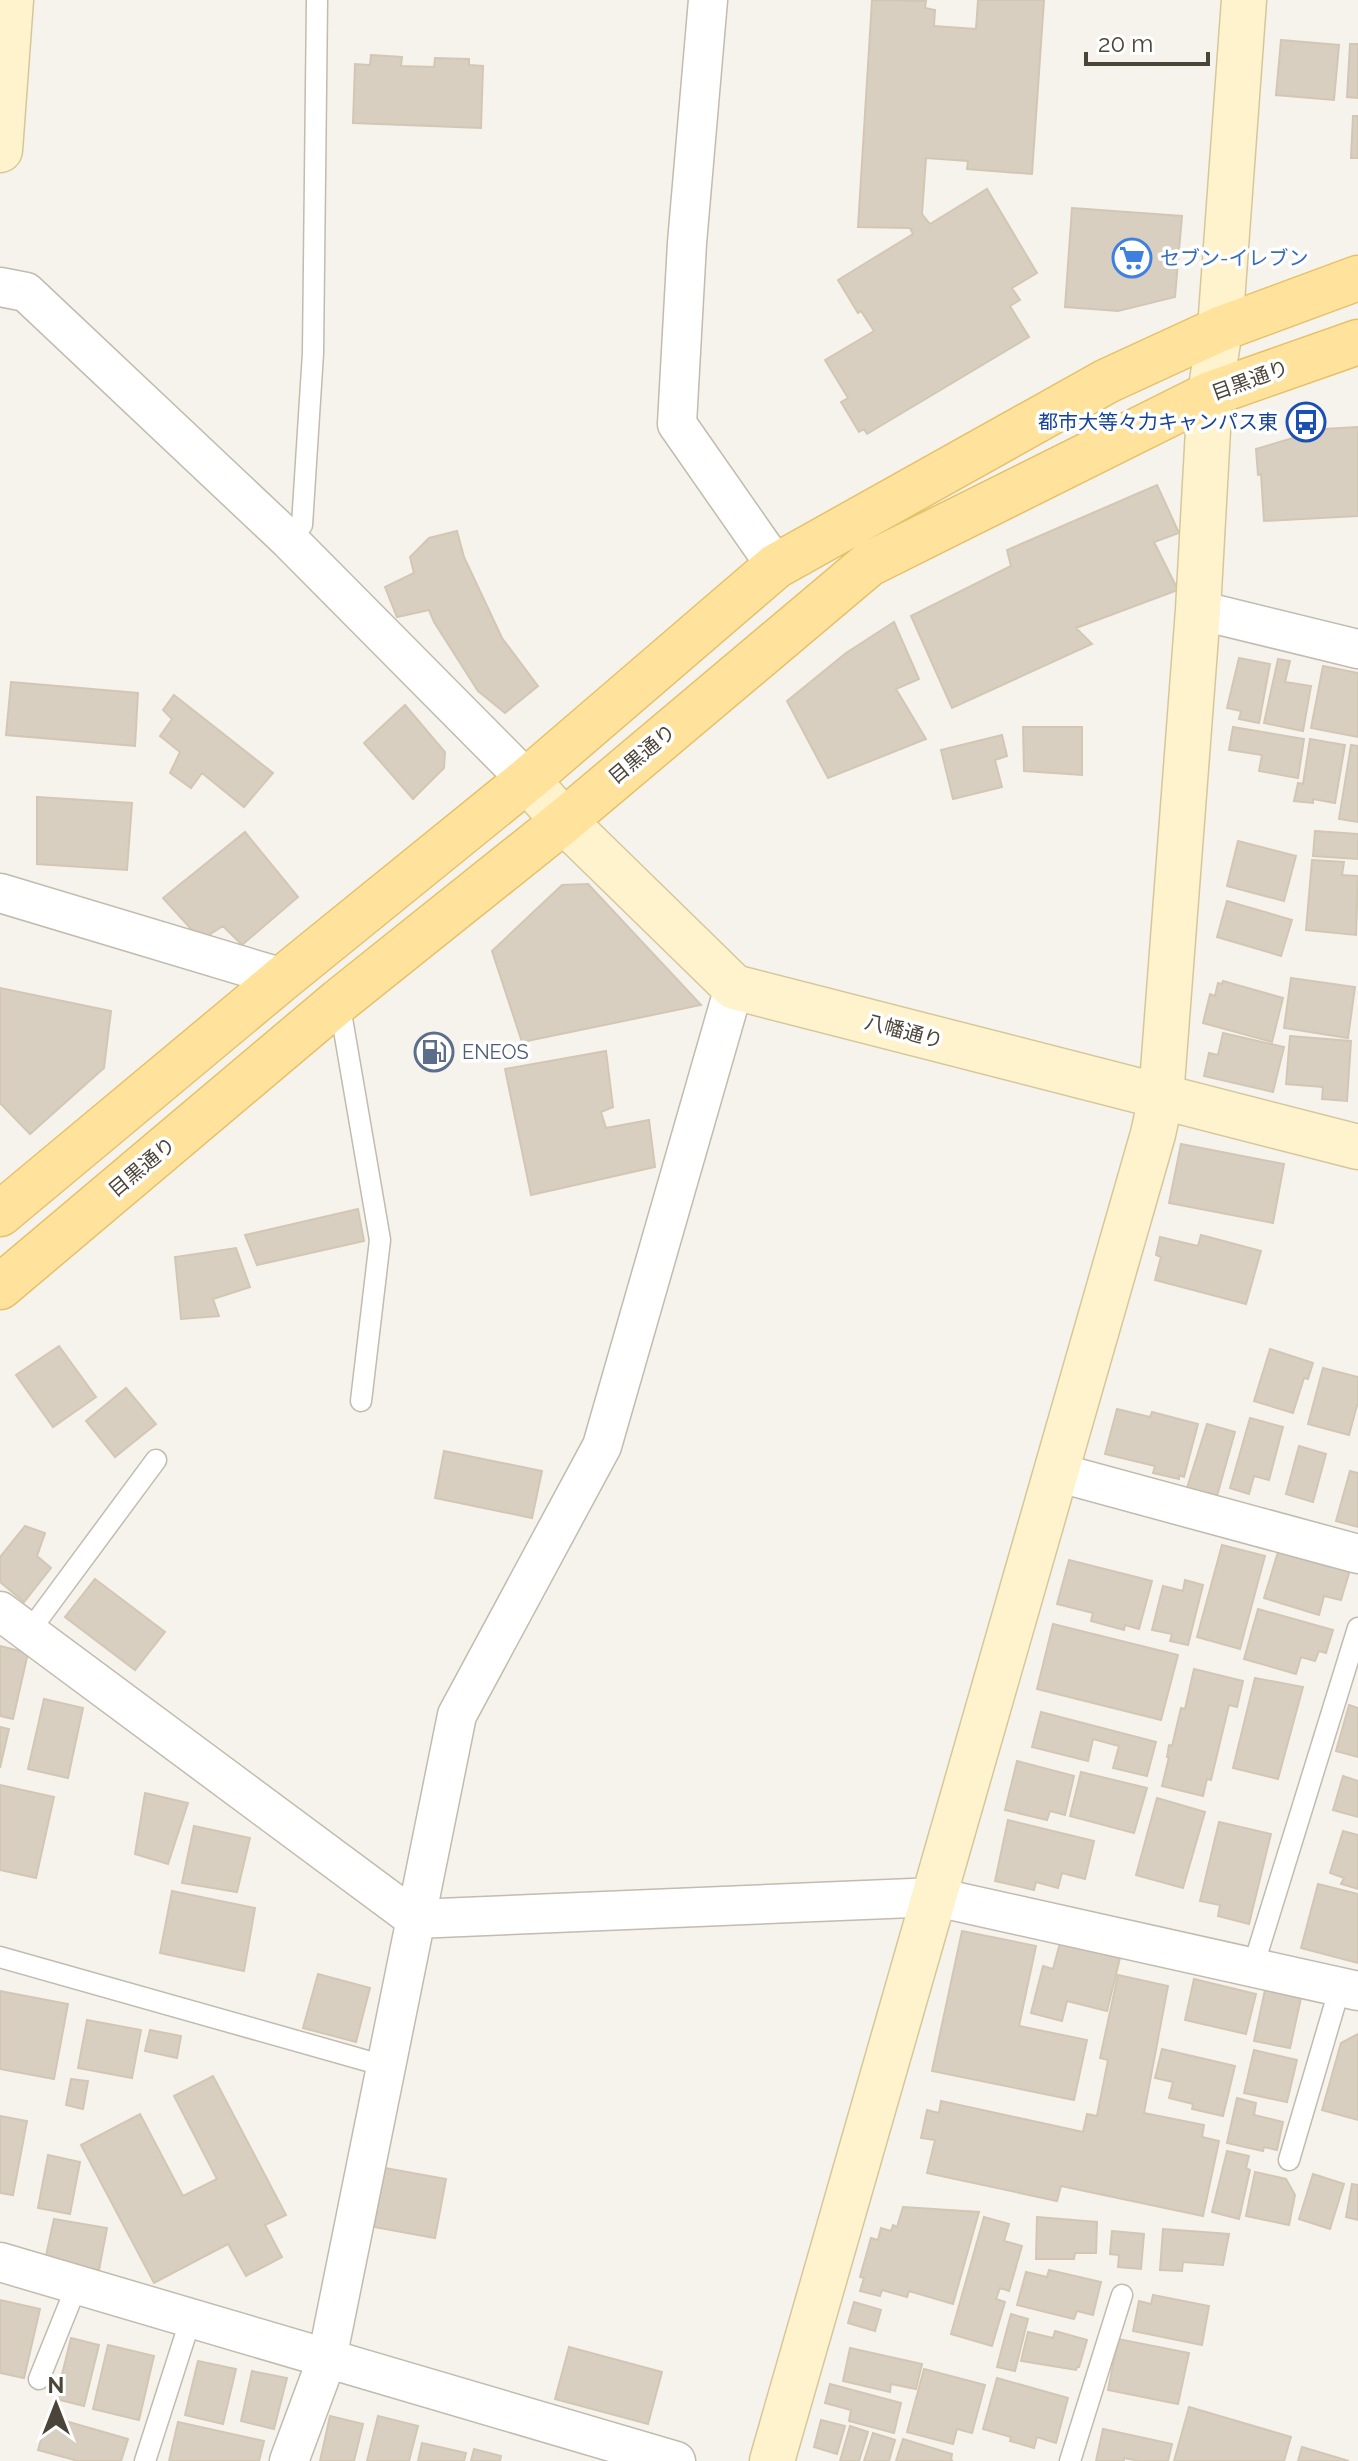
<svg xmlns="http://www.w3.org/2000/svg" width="1358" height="2461" font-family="Raleway,'Noto Sans JP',sans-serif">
<rect width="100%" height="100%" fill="#f6f3ec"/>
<!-- building -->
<path fill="#d8cfc1" stroke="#d3c7b4" stroke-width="2" d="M872 0 926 1 925 8 935 10 934 26 976 29 978 0H1044L1032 174 967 169 968 161 926 158 922 214 930 224 987 189 1037 273 1012 288 1020 300 1010 306 1029 337 867 434 864 429 859 432 841 402 848 398 825 360 874 331 861 311 858 313 838 280 913 234 910 228 858 227Z
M1281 40 1339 45 1334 100 1276 95Z
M1350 44H1358V98L1347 97Z
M371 55 402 57 401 66 434 67 435 58 469 59V65L483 66 481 128 353 123 355 64 370 65Z
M1353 116H1358V158H1351Z
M1072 208 1182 216 1175 297 1118 311 1065 307Z
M1358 427V516L1264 521 1261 474 1258 475 1256 449 1323 429Z
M1157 485 1179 533 1154 542 1178 590 1076 628 1092 644 952 708 911 616 1011 566 1007 550Z
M457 531 464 557 502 638 538 686 505 713 478 691 434 622 429 610 397 617 385 587 414 573 410 557 429 538Z
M894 622 919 679 896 689 926 739 828 778 787 701 846 653Z
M1239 658 1270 664 1259 723 1239 719 1241 711 1227 708Z
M1278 659 1290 661 1285 682 1311 686 1303 731 1264 723Z
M1323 666 1358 673V737L1311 728Z
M11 682 138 693 135 746 6 735Z
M174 695 273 773 244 807 202 773 191 788 170 773 180 752 160 736 172 719 163 710Z
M405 705 445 752 444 768 413 799 364 743Z
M1023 727H1082V775L1024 771Z
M1233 727 1304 739 1298 778 1259 771 1262 755 1229 750Z
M1002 735 1007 756 995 760 1002 787 953 799 941 750Z
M1310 739 1345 745 1335 803 1313 799V803L1294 801 1298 783 1303 784Z
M1351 745 1358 746V822L1339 819Z
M37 797 132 803 127 870 37 864Z
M1315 831 1358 834V859L1313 856Z
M245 832 298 897 242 945 223 926 201 940 163 898Z
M1238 841 1296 856 1284 901 1227 886Z
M1312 860 1344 862 1342 875 1358 876 1356 935 1306 930Z
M588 884 701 1005 522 1042 492 951 562 885Z
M1227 901 1292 920 1281 956 1217 937Z
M1291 978 1355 987 1348 1038 1284 1028Z
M1223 981 1283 998 1272 1042 1203 1023 1210 994 1215 996 1218 983 1222 984Z
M0 988 111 1011 104 1068 30 1134 0 1103Z
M1223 1033 1284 1047 1273 1092 1204 1076 1209 1053 1218 1055Z
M1290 1036 1351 1041 1347 1101 1322 1099 1323 1087 1286 1084Z
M606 1051 613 1107 601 1112 606 1128 649 1120 655 1167 531 1195 505 1069Z
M1181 1144 1284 1164 1273 1223 1169 1203Z
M358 1209 364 1241 257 1265 245 1235Z
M1201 1235 1261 1251 1246 1304 1155 1280 1161 1257 1156 1255 1160 1237 1198 1246Z
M236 1248 250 1287 213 1299 219 1316 181 1319 175 1257Z
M59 1346 96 1397 53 1427 16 1375Z
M1270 1349 1313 1363 1308 1379 1304 1378 1293 1413 1254 1401Z
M1323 1368 1358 1377V1402L1349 1435 1308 1424Z
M126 1388 156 1424 115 1457 86 1421Z
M1117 1409 1150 1417 1152 1412 1198 1424 1184 1477 1179 1475V1479L1153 1473 1155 1466 1105 1454Z
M1250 1418 1283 1427 1269 1480 1254 1476 1249 1494 1230 1488Z
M1207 1424 1235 1432 1217 1496 1187 1488Z
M1299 1446 1326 1454 1313 1502 1286 1494Z
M444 1451 542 1471 532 1518 435 1498Z
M1350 1471 1358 1473V1527L1336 1521Z
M25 1526 45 1533 37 1556 51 1568 24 1602 0 1582V1557Z
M1222 1545 1265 1556 1240 1649 1197 1637Z
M1278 1552 1329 1567 1330 1564 1350 1570 1341 1600 1324 1596 1319 1615 1264 1598Z
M1069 1560 1152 1581 1139 1629 1125 1625 1124 1630 1091 1621 1093 1613 1057 1604Z
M95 1579 165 1632 135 1670 65 1617Z
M1185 1580 1203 1585 1188 1645 1170 1641 1172 1634 1152 1630 1163 1586 1183 1591Z
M1258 1609 1333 1630 1326 1653 1319 1651 1315 1661 1301 1657 1296 1674 1244 1659Z
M1053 1624 1178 1655 1161 1720 1037 1689Z
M0 1646 28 1653 13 1719 0 1716Z
M1194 1669 1243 1681 1237 1707 1229 1705 1211 1780 1207 1779 1203 1796 1162 1786 1169 1757H1167L1169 1745 1172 1746 1181 1708 1185 1709Z
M1255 1678 1303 1687 1278 1779 1233 1768Z
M44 1699 83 1708 68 1778 28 1769Z
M1349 1705 1358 1708V1757L1336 1751Z
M1041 1712 1156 1742 1147 1776 1113 1768 1119 1746 1093 1739 1088 1761 1032 1747Z
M0 1727 9 1729 0 1768Z
M1017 1761 1074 1776 1065 1815 1050 1811 1047 1820 1005 1810Z
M1081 1772 1147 1788 1134 1833 1070 1816Z
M1343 1776 1358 1781V1817L1333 1810Z
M0 1785 54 1797 36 1878 0 1870Z
M145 1793 188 1803 168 1864 135 1854Z
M1157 1798 1205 1812 1183 1888 1136 1875Z
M1008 1820 1094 1841 1085 1879 1062 1873 1058 1888 1036 1882 1034 1890 995 1881Z
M1219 1822 1271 1834 1249 1924 1218 1916 1220 1905 1200 1901Z
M194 1826 250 1838 237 1892 182 1883Z
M1343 1831 1358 1835V1889L1341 1884 1344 1878 1330 1873Z
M1318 1884 1358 1894V1963L1301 1948Z
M172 1891 255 1908 244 1971 160 1953Z
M962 1931 1036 1946 1019 2026 1087 2040 1074 2100 932 2071Z
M1060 1943 1120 1958 1107 2011 1067 2001 1062 2021 1031 2013 1043 1966 1053 1969Z
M318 1974 370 1988 356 2042 303 2028Z
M1118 1975 1168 1986 1144 2113 1204 2125 1202 2137 1219 2141 1203 2216 1061 2186 1057 2201 927 2173 935 2140 921 2138 927 2110 939 2113 941 2101 1083 2132 1087 2114 1097 2116 1108 2060 1100 2058Z
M1194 1979 1256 1994 1246 2034 1185 2020Z
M1265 1990 1301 1998 1290 2048 1254 2041Z
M0 1991 68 2004 54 2079 0 2069Z
M87 2020 141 2030 132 2078 78 2068Z
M150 2030 181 2036 177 2058 145 2051Z
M1358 2034V2120L1322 2110 1341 2043Z
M1162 2049 1235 2066 1223 2116 1192 2109 1193 2104 1169 2098 1173 2082 1155 2078Z
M1254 2050 1297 2060 1287 2102 1244 2093Z
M213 2076 286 2215 265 2225 282 2257 246 2276 228 2244 154 2283 81 2145 140 2114 183 2196 217 2179 174 2096Z
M71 2079 88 2081 83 2109 66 2105Z
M1237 2098 1256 2103 1254 2115 1283 2122 1277 2150 1264 2147 1263 2151 1227 2143Z
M0 2116 27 2121 13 2195 0 2193Z
M1227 2151 1249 2156 1246 2168 1250 2170 1239 2219 1212 2212Z
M48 2155 80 2162 70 2214 38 2208Z
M385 2168 446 2179 435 2238 374 2227Z
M1255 2172 1286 2179 1295 2195 1289 2225 1246 2216Z
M1313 2174 1344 2184 1330 2229 1299 2219Z
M1352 2184 1358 2185V2220L1346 2217Z
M903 2207 979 2212 953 2304 909 2291 907 2297 882 2290 880 2296 860 2291 864 2278 860 2277 871 2238 878 2240 881 2228 891 2231 893 2225 897 2227Z
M984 2217 1009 2224 1004 2241 1022 2246 1009 2291 1000 2288 996 2299 1005 2302 992 2346 951 2334Z
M1037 2217 1097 2222 1096 2253H1075L1074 2259H1036Z
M54 2219 107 2228 99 2270 45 2260Z
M1163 2229 1229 2234 1223 2265 1183 2262 1182 2271 1160 2270Z
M1112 2231 1144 2234 1141 2269 1118 2267 1119 2255 1110 2254Z
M1049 2270 1101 2282 1093 2315 1077 2311 1074 2319 1017 2305 1026 2272 1047 2277Z
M1153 2295 1209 2306 1202 2345 1133 2331 1139 2301 1151 2304Z
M0 2300 40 2309 24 2378 0 2373Z
M854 2302 881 2310 875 2331 848 2323Z
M1011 2314 1028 2319 1015 2371 997 2367Z
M1055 2331 1087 2340 1079 2367H1077L1076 2370 1021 2361 1028 2332 1053 2338Z
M71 2338 99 2345 84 2406 56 2399Z
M1118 2339 1189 2353 1178 2404 1108 2390Z
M108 2345 154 2356 139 2420 93 2409Z
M569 2347 662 2372 648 2424 555 2399Z
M850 2348 922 2364 916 2389 891 2384 890 2392 843 2381Z
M198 2361 236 2369 223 2424 185 2415Z
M924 2369 985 2385 972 2433 957 2429 953 2444 907 2432Z
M252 2371 287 2378 274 2429 241 2421Z
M997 2378 1068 2398 1056 2443 1037 2437 1034 2448 1010 2441 1011 2437 983 2429Z
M830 2384 901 2403 894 2433 849 2421 851 2410 825 2403Z
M1189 2407 1291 2437 1284 2461H1174Z
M48 2416 128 2439 121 2461H78L38 2450Z
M330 2416 363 2424 354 2461H320Z
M378 2416 418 2426 409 2461H367Z
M821 2420 845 2426 837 2454 814 2447Z
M178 2422 264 2441 259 2461H169Z
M850 2426 868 2432 859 2461H840Z
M1103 2429 1172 2444 1168 2461H1139L1124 2458V2461H1096Z
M873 2433 895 2440 889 2461H864Z
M903 2439 952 2454 951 2460 953 2461H896Z
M422 2443 466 2453 464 2461H418Z
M1302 2447 1349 2461H1298Z
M474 2449 501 2456 500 2461H471Z"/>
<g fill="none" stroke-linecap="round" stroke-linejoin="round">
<defs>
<path id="lane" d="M289 540 302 525 313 353 317 0
M339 1001 380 1240 361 1401
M28 1633 156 1460
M0 1957 385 2066
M1253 1967 1358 1628
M1289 2160 1340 1987
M39 2379 77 2285
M145 2461 191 2318
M1070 2461 1122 2295"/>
<path id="street" d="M708 0 687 243 677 424 776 566
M0 287 26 292 289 540 527 780
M1198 610 1358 649
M0 893 283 978
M1056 1472 1358 1554
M0 1611 415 1919 936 1897 1358 1991
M0 2262 676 2461
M289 2461 327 2359 457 1715 602 1446 734 987"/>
<path id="secondary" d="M0 150 11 0
M527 780 564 821 734 987 1358 1147
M772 2461 1153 1134 1161 1097 1198 610 1210 394 1220 329 1244 0"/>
<path id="primary" d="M0 1214 283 978 527 780 776 566 1107 381 1220 329 1358 278
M0 1287 339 1001 564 821 869 564 1210 394 1358 342"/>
</defs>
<!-- lane casing -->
<use href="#lane" stroke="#c2bbae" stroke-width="23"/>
<!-- street casing -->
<use href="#street" stroke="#c2bbae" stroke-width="41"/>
<!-- secondary casing -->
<use href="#secondary" stroke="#d6c79b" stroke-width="47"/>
<!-- primary casing -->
<use href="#primary" stroke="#e6c16a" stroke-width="47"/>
<!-- lane -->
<use href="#lane" stroke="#fff" stroke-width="20"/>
<!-- street -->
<use href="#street" stroke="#fff" stroke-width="38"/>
<!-- secondary -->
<use href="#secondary" stroke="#fff3cd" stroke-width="44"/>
<!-- primary -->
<use href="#primary" stroke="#ffe39c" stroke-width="44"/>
</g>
<!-- icons -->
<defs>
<symbol id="supermarket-ring" viewBox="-11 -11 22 22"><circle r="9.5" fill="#fff" stroke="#3f7fe0" stroke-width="1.5"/><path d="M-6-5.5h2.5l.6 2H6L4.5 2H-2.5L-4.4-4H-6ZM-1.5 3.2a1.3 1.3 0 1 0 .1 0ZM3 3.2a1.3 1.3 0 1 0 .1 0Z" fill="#3f7fe0"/></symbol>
<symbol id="bus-ring" viewBox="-11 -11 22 22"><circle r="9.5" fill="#fff" stroke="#1a4fb4" stroke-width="1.5"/><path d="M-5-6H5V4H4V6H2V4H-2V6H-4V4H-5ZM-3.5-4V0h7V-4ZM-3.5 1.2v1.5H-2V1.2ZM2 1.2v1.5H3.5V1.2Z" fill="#1a4fb4"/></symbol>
<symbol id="fuel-ring" viewBox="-11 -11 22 22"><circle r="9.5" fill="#fff" stroke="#5c6f8a" stroke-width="1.5"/><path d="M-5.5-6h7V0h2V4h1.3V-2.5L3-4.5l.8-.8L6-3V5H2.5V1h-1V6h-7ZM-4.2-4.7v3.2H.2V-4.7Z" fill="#5c6f8a"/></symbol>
</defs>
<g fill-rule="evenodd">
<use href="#supermarket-ring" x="1110" y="236" width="44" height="44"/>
<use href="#bus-ring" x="1284" y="400" width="44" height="44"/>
<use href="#fuel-ring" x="412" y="1030" width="44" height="44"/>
</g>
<g text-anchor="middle" stroke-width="7" stroke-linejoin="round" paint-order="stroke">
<!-- shop labels -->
<g font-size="20" fill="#366cbe" stroke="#fff" text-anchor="start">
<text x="1160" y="265">セブン-イレブン</text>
</g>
<!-- street labels -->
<g font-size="20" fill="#4b4439" stroke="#fff">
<text transform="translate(1250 380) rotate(-20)" y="7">目黒通り</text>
<text transform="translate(642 754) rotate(-40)" y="7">目黒通り</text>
<text transform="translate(904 1031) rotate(15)" y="7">八幡通り</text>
<text transform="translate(142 1167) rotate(-40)" y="7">目黒通り</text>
</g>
<!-- transit labels -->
<g font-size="20" fill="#164399" stroke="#fff" text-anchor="end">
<text x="1278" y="429">都市大等々力キャンパス東</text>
</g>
<!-- service labels -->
<g font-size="20" fill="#4e5e75" stroke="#fff" text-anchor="start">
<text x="462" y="1059">ENEOS</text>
</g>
</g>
<!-- north arrow -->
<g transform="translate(56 2405)" stroke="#ffffff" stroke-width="6" paint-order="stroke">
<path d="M0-6L14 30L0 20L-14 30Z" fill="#4b4439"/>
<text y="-12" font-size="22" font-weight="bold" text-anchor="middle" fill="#4b4439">N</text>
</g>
<!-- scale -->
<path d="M1086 52v12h122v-12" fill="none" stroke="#4b4439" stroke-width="4"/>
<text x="1098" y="52" font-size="24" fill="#4b4439" stroke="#ffffff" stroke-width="6" paint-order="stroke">20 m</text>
</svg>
